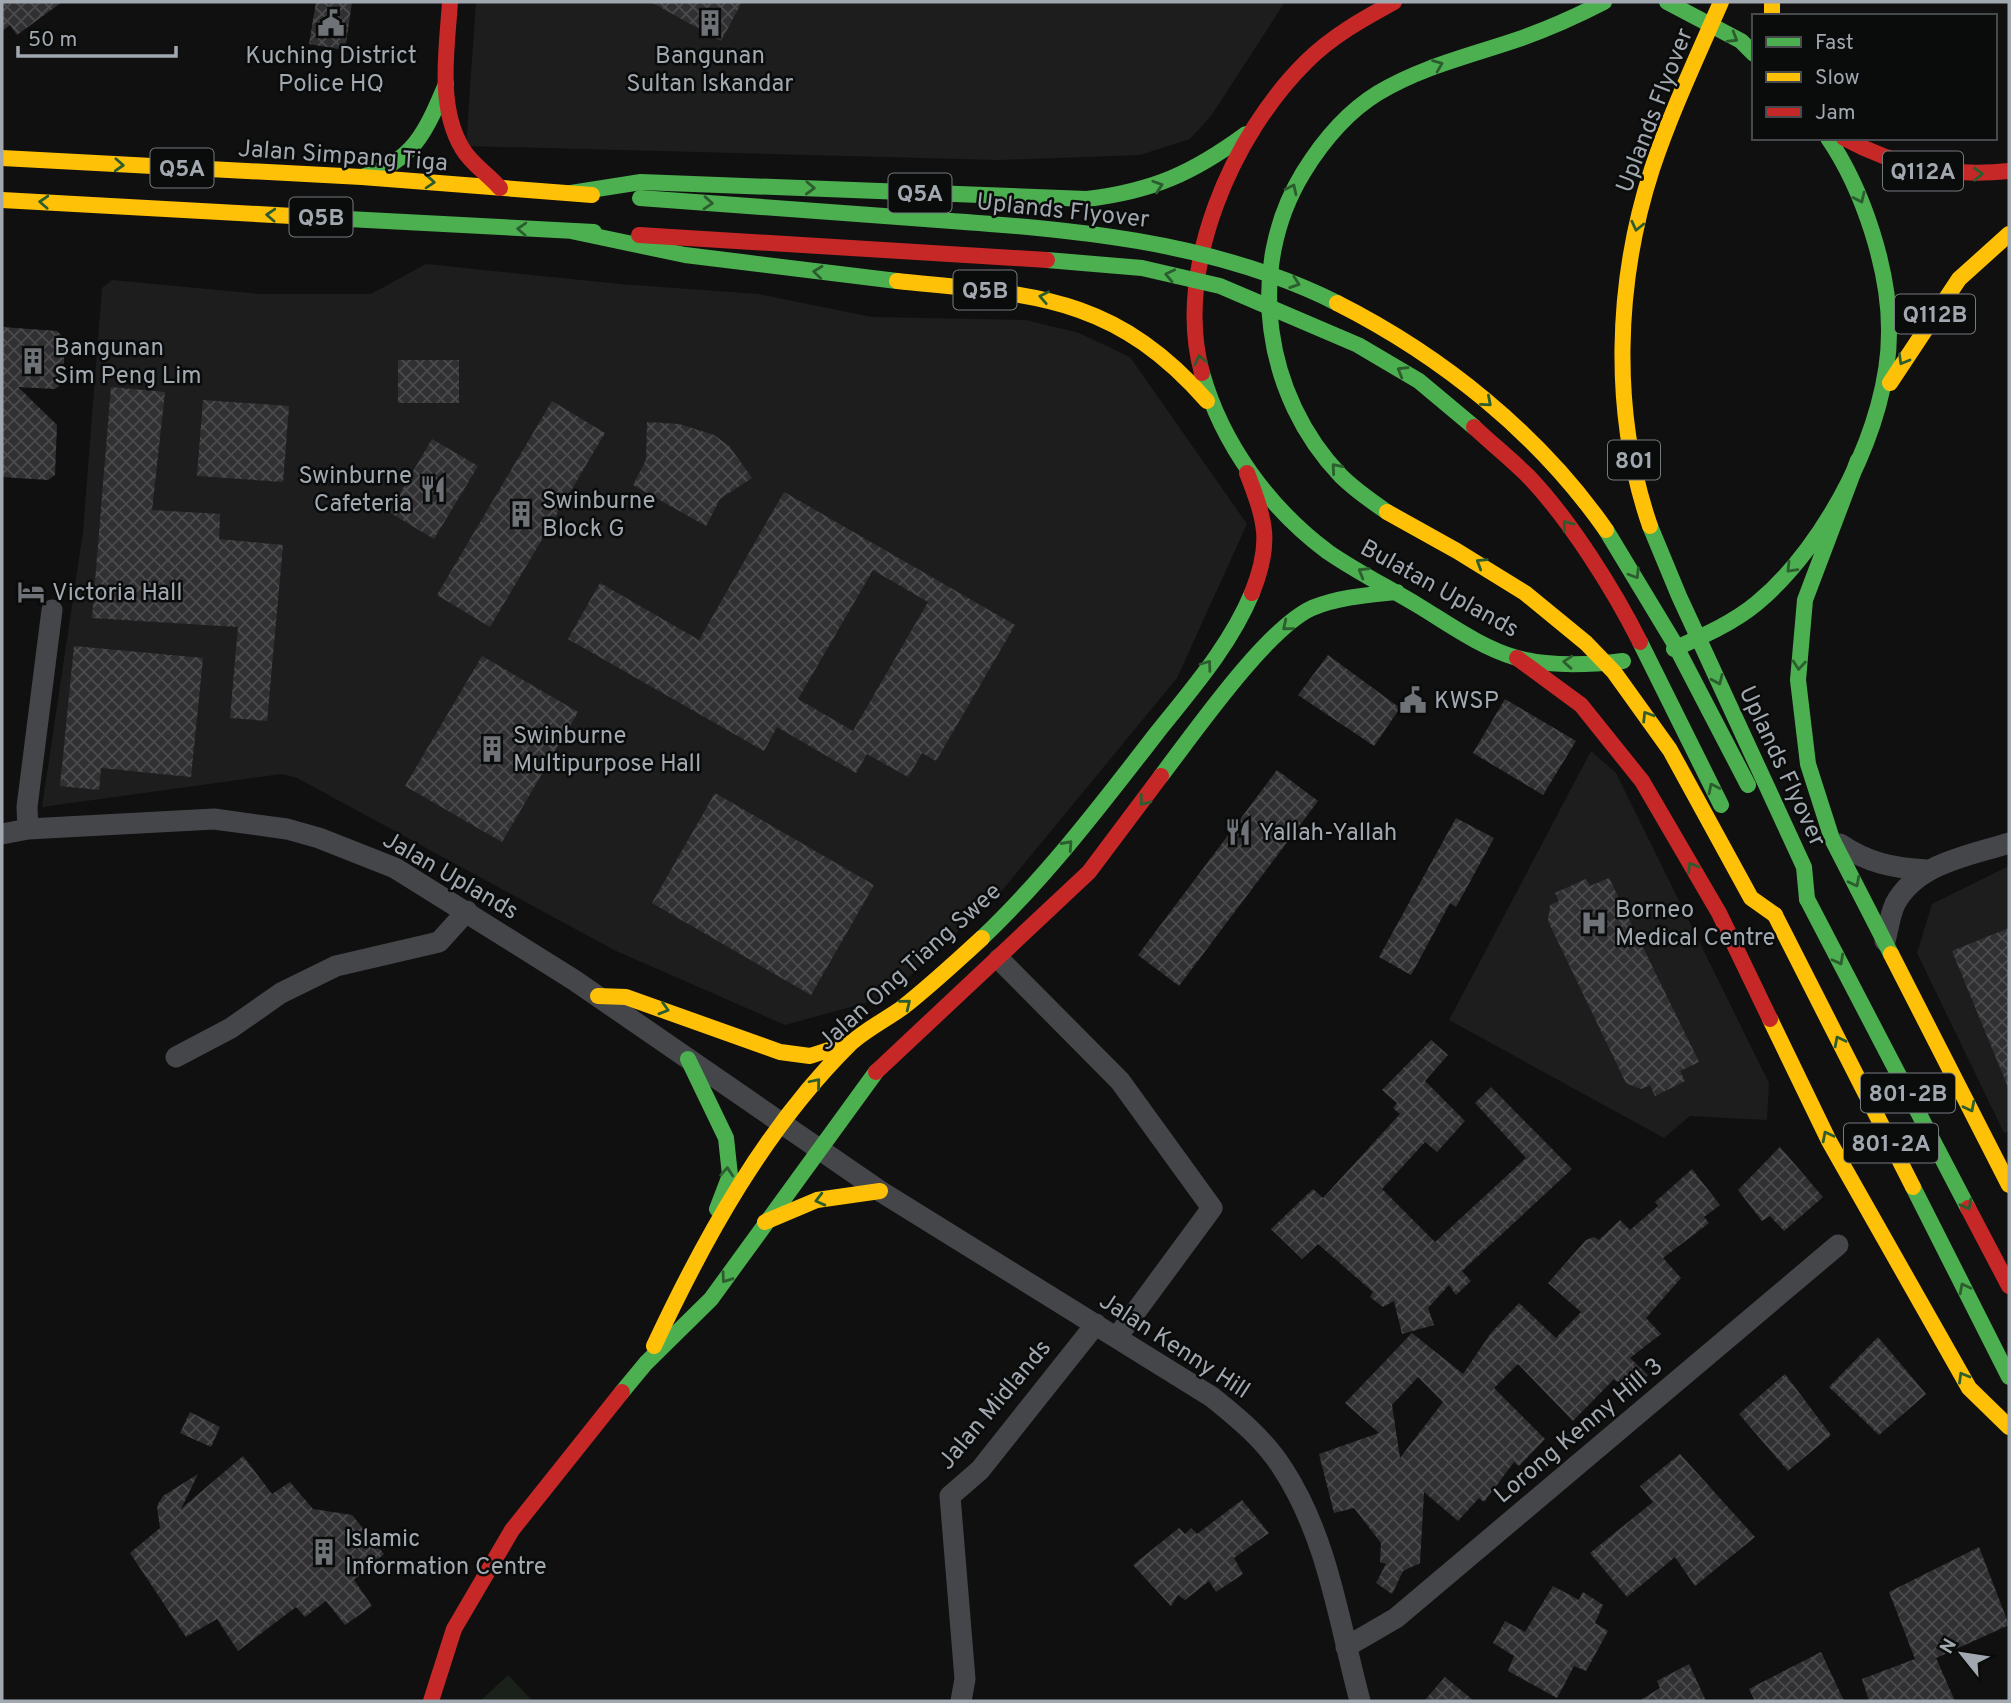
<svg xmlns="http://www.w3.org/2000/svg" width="2011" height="1703" font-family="Overpass,sans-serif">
<defs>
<pattern id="building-cross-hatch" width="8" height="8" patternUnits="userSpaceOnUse" patternTransform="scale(1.75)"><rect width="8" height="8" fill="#303032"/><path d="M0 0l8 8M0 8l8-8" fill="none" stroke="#4b4b4d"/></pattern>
</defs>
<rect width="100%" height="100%" fill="#101010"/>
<!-- built -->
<path fill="#1d1d1e" d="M476 2H1285L1211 116 1190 139 1140 155 999 160 466 146Z
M426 264 620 284 758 294 872 317 1026 320 1079 333 1130 357 1247 524 1177 678 1000 893 887 997 785 1025 614 950 297 778 282 774 42 807 83 532 102 288 112 280 260 294H371Z
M1591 751 1616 773 1769 1083 1767 1120 1690 1116 1664 1138 1449 1020Z
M2009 866V1131L2004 1133 1917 953 1932 904Z"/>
<!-- pitch -->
<path fill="#1a201a" d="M508 1675 533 1701H480Z"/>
<!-- building -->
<path fill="url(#building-cross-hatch)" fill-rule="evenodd" d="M2 2H62L17 35 10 25 2 31Z
M316 2H352L345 50 309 44Z
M651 2H742L721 41Z
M2 327 57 331 65 339 63 383 55 389 18 387 57 425 55 475 48 480 2 477Z
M398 360H459V403H398Z
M111 387 165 392 152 510 220 514 219 539 283 545 267 721 230 718 238 627 92 618Z
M203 400 289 406 283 482 197 476Z
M552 401 605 433 490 627 437 595Z
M647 422 679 424 714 435 729 446 752 478 720 499 706 526 633 485 646 460Z
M432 439 478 466 434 539 389 512Z
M784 492 1015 625 936 761 922 753 908 777 867 754 856 773 777 727 764 751 568 639 600 583 699 640ZM873 570 928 602 853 731 798 699Z
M74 646 203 658 191 777 101 768 99 790 60 786Z
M1328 655 1400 708 1374 746 1298 695Z
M482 656 578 712 502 842 405 786Z
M1505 699 1576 741 1543 795 1473 753Z
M1277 770 1318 801 1179 986 1138 955Z
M715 793 874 885 811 995 652 903Z
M1456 818 1494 838 1456 907 1450 903 1411 975 1379 957Z
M1609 878 1699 1062 1680 1071 1685 1081 1655 1096 1650 1085 1641 1089 1626 1083 1548 921 1550 905 1559 901 1555 893 1586 879 1590 886Z
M2009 928V1087H2008L1952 951Z
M1431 1040 1448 1055 1425 1081 1465 1121 1437 1152 1425 1142 1382 1189 1435 1242 1526 1158 1475 1103 1491 1087 1572 1169 1462 1271 1471 1281 1456 1295 1449 1285 1428 1308 1434 1325 1402 1334 1394 1301 1383 1307 1370 1297 1373 1292 1318 1244 1302 1259 1271 1229 1313 1189 1323 1198 1400 1114 1393 1108 1397 1103 1382 1090Z
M1780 1147 1823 1197 1784 1231 1770 1216 1762 1221 1738 1190Z
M1692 1169 1720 1205 1704 1217 1709 1223 1663 1258 1681 1278 1646 1318 1661 1334 1630 1358 1648 1375 1629 1393 1614 1379 1573 1421 1518 1364 1494 1388 1545 1439 1519 1466 1514 1462 1484 1502 1479 1498 1458 1521 1424 1492 1420 1563 1403 1571 1392 1594 1376 1583 1386 1564 1380 1562 1381 1543 1354 1508 1334 1513 1319 1454 1379 1433 1345 1403 1412 1333 1463 1374 1491 1333 1519 1303 1556 1338 1581 1312 1548 1283 1586 1240 1594 1237 1599 1240 1620 1220 1630 1230 1658 1206 1655 1202ZM1418 1377 1443 1402 1400 1458 1392 1405Z
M1878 1337 1926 1394 1879 1435 1829 1387Z
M1785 1374 1831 1435 1788 1471 1739 1414Z
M190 1412 220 1427 211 1447 180 1433Z
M1680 1454 1755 1537 1695 1586 1675 1557 1627 1597 1590 1553 1653 1502 1640 1486Z
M243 1456 272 1494 290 1482 313 1509 352 1515 384 1554 354 1580 372 1606 345 1625 326 1601 305 1617 296 1607 238 1651 217 1619 186 1637 130 1553 160 1528 157 1506 163 1496 198 1474 181 1509Z
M1242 1500 1269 1533 1234 1558 1243 1574 1216 1592 1209 1581 1185 1600 1178 1595 1171 1606 1133 1565 1179 1528 1185 1534 1191 1528 1197 1534Z
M1979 1547 2009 1625 1936 1658 1955 1701H1869L1862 1679 1915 1659 1889 1592Z
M1553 1586 1579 1600 1583 1592 1603 1605 1595 1623 1608 1631 1586 1671 1574 1666 1557 1698 1508 1671 1514 1656 1493 1643 1505 1621 1525 1632Z
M1821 1652 1844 1701H1755L1749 1689Z
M1689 1664 1706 1701H1639L1660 1688 1657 1681Z
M1445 1677 1474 1701H1424Z"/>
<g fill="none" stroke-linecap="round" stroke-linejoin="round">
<!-- street -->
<path stroke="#444649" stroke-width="21" d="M28 829 27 807 52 610
M2 834 28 829 214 819 287 829 319 838 395 868 574 980 880 1191 1212 1397C1238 1418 1265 1440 1283 1469 1328 1538 1339 1623 1360 1701
M1840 844C1868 863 1893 868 1927 870
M1885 941C1888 930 1890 915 1895 904 1917 863 1969 856 2009 843
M999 959 1120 1081 1212 1208 1117 1337
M176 1057 231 1028 281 993 336 966 439 942 467 911
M1346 1647 1396 1618 1838 1245
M961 1701 965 1679 950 1496 980 1470 1096 1324"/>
<!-- fast -->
<path stroke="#4caf50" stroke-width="16" d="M1667 2 1741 41 1754 54
M362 177C414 161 426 131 446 84
M571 193 641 182 1087 199C1153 191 1193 173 1246 134
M329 218 594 232
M571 231 685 255 897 281
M1202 373C1222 444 1269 508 1328 552 1357 572 1389 588 1419 606 1450 625 1482 648 1517 658 1551 667 1589 665 1623 661
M1858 460 1805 600 1798 680 1808 764 1832 839 1891 954
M1387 512C1371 501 1355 490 1341 476 1264 396 1245 268 1303 173 1322 142 1347 112 1378 93 1423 66 1473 55 1522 38 1550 28 1577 16 1604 2
M1674 649C1703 636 1733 623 1757 603 1827 545 1889 425 1889 333 1890 271 1863 189 1828 138
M1161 776C1194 733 1266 629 1312 608 1339 597 1368 595 1397 592
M1807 899 1968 1208
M982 938C1047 876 1101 805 1156 734 1191 690 1230 646 1252 593
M688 1059 726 1138 730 1175 717 1209
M1913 1187 2009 1377
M622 1392 646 1363 711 1299 876 1072"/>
<!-- slow -->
<path stroke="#ffc107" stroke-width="16" d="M1772 2V16
M2 158 362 177 592 195
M2 200 329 218
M897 281C1030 295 1112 293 1207 401
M1890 383 1959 279 2009 234
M1775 915 1913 1187
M1891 954 2009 1185
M598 996 626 997 780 1052 810 1056 850 1043
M1770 1019 1829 1141 1969 1388 2009 1427
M765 1222 817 1200 880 1191
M654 1346C704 1239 765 1128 850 1044 865 1030 885 1020 902 1008 930 986 956 962 982 938"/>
<!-- jam -->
<path stroke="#c62828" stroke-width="16" d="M450 2C447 49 437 106 462 148 471 164 488 174 500 188
M1844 138C1897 167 1949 177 2009 171
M1202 373C1173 269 1233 134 1306 62 1332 36 1363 19 1394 2
M1247 473C1266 522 1272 543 1252 593
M1517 658 1581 705 1642 781 1719 913 1770 1019
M876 1072 1089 872 1161 776
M1968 1208 2009 1286
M431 1701 454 1629 512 1530 622 1392"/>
<!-- fast-bridge -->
<path stroke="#4caf50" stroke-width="16" d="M640 198C735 205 830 212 925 219 1065 229 1210 239 1337 303
M1047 260 1142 268 1220 286 1358 345 1419 381 1474 427
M1650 526 1679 596 1804 867 1807 899
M1606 530 1673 641 1748 785
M1640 642 1721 805"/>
<!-- slow-bridge -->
<path stroke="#ffc107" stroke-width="16" d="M1337 303C1442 356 1539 434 1606 530
M1387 512 1457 551 1525 593 1586 643 1614 672 1670 750 1751 898 1775 915
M1650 526C1611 413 1615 283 1652 169 1671 112 1697 57 1721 2"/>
<!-- jam-bridge -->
<path stroke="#c62828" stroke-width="16" d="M639 235 1047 260
M1474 427C1492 444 1512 460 1529 477 1570 520 1614 590 1640 642"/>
</g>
<!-- one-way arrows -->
<defs><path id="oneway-chevron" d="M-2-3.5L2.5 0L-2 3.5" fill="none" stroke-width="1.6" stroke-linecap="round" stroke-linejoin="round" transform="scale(1.75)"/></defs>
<g stroke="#2b5d2e">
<use href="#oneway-chevron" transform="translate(1733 38) rotate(31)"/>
<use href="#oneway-chevron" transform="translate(1438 65) rotate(-22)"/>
<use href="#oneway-chevron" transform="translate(119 165) rotate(3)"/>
<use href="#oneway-chevron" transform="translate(1978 174) rotate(-2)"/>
<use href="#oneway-chevron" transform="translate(430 182) rotate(4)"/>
<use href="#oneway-chevron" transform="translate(1158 186) rotate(-18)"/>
<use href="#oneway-chevron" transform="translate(810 188) rotate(2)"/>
<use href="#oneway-chevron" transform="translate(1292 189) rotate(-64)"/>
<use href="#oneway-chevron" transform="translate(1860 198) rotate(65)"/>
<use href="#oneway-chevron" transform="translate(44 202) rotate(-177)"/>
<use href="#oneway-chevron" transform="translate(708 203) rotate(4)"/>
<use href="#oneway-chevron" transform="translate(271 215) rotate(-177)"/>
<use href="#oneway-chevron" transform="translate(1637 226) rotate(103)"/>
<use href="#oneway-chevron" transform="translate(522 229) rotate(-177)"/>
<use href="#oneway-chevron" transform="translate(818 272) rotate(-174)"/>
<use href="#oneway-chevron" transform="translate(1170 275) rotate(-167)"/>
<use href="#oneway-chevron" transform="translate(1295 283) rotate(19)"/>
<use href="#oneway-chevron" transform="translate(1044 297) rotate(-169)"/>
<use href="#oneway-chevron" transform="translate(1200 360) rotate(-103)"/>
<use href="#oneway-chevron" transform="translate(1903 360) rotate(120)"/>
<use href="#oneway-chevron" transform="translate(1402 371) rotate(-149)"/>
<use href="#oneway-chevron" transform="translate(1487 402) rotate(41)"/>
<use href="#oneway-chevron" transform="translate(1336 468) rotate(-131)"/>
<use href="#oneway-chevron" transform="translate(1567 525) rotate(-127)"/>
<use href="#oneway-chevron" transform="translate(1481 563) rotate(-148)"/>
<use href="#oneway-chevron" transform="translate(1791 568) rotate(134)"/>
<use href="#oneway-chevron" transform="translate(1363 572) rotate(-149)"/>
<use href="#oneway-chevron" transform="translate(1635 574) rotate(58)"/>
<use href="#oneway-chevron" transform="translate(1287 626) rotate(141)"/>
<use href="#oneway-chevron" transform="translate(1568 662) rotate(-176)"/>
<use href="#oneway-chevron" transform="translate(1207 665) rotate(-54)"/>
<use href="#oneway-chevron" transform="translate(1799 665) rotate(95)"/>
<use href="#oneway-chevron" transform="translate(1718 680) rotate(66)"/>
<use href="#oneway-chevron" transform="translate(1647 716) rotate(-122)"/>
<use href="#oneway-chevron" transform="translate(1713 788) rotate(-116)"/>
<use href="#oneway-chevron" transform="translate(1144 801) rotate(127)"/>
<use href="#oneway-chevron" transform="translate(1068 845) rotate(-48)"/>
<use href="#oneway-chevron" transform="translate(1692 867) rotate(-120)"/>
<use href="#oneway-chevron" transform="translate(1855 882) rotate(63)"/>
<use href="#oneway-chevron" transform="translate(1839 960) rotate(62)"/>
<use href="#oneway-chevron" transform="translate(906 1004) rotate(-39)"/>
<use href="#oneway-chevron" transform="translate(664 1009) rotate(17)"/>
<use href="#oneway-chevron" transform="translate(1839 1041) rotate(-117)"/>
<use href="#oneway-chevron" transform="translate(816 1083) rotate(-50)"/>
<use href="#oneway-chevron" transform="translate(1970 1107) rotate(63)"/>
<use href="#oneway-chevron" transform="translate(1827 1136) rotate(-117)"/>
<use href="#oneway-chevron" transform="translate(727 1172) rotate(-86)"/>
<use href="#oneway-chevron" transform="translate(820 1200) rotate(166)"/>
<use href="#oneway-chevron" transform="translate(1967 1205) rotate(62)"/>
<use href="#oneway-chevron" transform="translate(726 1278) rotate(125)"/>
<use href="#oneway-chevron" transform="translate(1964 1288) rotate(-117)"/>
<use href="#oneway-chevron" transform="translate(1963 1377) rotate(-120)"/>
</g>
<!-- icons -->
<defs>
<symbol id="civic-bare" viewBox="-9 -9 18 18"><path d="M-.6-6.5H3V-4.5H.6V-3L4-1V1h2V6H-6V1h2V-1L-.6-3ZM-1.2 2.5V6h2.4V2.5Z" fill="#6f7378" stroke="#0a0b0b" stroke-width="2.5" paint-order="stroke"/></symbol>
<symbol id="building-bare" viewBox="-9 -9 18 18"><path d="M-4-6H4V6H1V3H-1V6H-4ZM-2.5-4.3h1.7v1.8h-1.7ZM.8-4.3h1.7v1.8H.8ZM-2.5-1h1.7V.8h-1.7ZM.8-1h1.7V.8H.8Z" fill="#6f7378" stroke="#0a0b0b" stroke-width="2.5" paint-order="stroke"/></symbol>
<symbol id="restaurant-bare" viewBox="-9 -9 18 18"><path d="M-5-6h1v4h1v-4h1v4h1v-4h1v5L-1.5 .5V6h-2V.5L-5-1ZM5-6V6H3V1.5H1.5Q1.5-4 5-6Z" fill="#6f7378" stroke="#0a0b0b" stroke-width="2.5" paint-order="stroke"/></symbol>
<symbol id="hotel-bare" viewBox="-9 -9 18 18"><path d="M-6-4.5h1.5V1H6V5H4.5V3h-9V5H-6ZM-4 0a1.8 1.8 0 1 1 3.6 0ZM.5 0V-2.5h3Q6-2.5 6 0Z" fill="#6f7378" stroke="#0a0b0b" stroke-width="2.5" paint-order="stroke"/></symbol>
<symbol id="hospital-bare" viewBox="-9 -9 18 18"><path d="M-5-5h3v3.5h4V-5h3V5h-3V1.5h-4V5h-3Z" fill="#6f7378" stroke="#0a0b0b" stroke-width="2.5" paint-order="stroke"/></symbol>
</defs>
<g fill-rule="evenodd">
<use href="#civic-bare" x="312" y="4" width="38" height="38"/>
<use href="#building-bare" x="691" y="4" width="38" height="38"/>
<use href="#building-bare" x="14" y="342" width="38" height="38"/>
<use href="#restaurant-bare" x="414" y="470" width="38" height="38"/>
<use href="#building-bare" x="502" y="495" width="38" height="38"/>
<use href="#hotel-bare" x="12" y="573" width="38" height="38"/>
<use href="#civic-bare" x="1394" y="681" width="38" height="38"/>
<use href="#building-bare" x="473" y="730" width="38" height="38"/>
<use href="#restaurant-bare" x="1219" y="813" width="38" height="38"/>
<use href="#hospital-bare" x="1575" y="904" width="38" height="38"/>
<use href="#building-bare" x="305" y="1533" width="38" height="38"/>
</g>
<g text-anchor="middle" stroke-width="5" stroke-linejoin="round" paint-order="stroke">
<!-- shield labels -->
<g fill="#0a0b0b" stroke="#74797e" stroke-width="2">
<rect x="150.5" y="148.5" width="63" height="39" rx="5"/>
<rect x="1883" y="151.5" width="80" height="39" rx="5"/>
<rect x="888.5" y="173.5" width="63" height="39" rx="5"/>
<rect x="289.5" y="197.5" width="63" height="39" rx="5"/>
<rect x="953.5" y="270.5" width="63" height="39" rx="5"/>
<rect x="1895" y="294.5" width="80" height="39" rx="5"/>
<rect x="1608" y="440.5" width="52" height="39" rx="5"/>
<rect x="1861" y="1073.5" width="94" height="39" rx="5"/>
<rect x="1844" y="1123.5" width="94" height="39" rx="5"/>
</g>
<g font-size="23" font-weight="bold" fill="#a2a8b0">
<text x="182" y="176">Q5A</text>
<text x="1923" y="179">Q112A</text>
<text x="920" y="201">Q5A</text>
<text x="321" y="225">Q5B</text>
<text x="985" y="298">Q5B</text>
<text x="1935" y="322">Q112B</text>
<text x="1634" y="468">801</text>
<text x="1908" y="1101">801-2B</text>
<text x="1891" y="1151">801-2A</text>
</g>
<!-- poi labels -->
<g font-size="24" fill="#a2a8b0" stroke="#0a0b0b" text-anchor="start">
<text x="331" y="63" text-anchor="middle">Kuching District<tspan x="331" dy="28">Police HQ</tspan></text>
<text x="710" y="63" text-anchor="middle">Bangunan<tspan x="710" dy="28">Sultan Iskandar</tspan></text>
<text x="54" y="355">Bangunan<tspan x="54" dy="28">Sim Peng Lim</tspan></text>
<text x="412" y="483" text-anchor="end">Swinburne<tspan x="412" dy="28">Cafeteria</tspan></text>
<text x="542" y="508">Swinburne<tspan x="542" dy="28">Block G</tspan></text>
<text x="52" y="600">Victoria Hall</text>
<text x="1434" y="708">KWSP</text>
<text x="513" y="743">Swinburne<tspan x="513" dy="28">Multipurpose Hall</tspan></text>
<text x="1259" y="840">Yallah-Yallah</text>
<text x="1615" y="917">Borneo<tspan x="1615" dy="28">Medical Centre</tspan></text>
<text x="345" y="1546">Islamic<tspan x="345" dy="28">Information Centre</tspan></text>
</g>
<!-- street labels -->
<g font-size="24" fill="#a2a8b0" stroke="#0a0b0b">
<text transform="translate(1654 110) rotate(-69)" y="8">Uplands Flyover</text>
<text transform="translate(343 155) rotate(4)" y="8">Jalan Simpang Tiga</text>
<text transform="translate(1063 210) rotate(6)" y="8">Uplands Flyover</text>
<text transform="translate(1440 588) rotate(29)" y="8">Bulatan Uplands</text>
<text transform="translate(1783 766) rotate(65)" y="8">Uplands Flyover</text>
<text transform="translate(451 875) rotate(30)" y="8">Jalan Uplands</text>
<text transform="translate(909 966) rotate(-42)" y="8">Jalan Ong Tiang Swee</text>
<text transform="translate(1175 1345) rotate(33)" y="8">Jalan Kenny Hill</text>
<text transform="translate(994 1404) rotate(-50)" y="8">Jalan Midlands</text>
<text transform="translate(1578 1430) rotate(-40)" y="8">Lorong Kenny Hill 3</text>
</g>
</g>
<!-- border -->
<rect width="2011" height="1703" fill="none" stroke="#a2a8b0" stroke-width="7"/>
<!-- legend -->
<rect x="1752" y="14" width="245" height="126" fill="#0a0b0b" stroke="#474a4d" stroke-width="2"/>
<rect x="1766" y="37" width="35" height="10" fill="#4caf50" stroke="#474a4d" stroke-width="2"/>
<text x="1815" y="49" font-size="21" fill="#a2a8b0">Fast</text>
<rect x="1766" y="72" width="35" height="10" fill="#ffc107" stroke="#474a4d" stroke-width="2"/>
<text x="1815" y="84" font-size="21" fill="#a2a8b0">Slow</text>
<rect x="1766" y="107" width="35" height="10" fill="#c62828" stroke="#474a4d" stroke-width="2"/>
<text x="1815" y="119" font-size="21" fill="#a2a8b0">Jam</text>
<!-- north arrow -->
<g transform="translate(1962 1654) rotate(300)" stroke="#0a0b0b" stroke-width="5" paint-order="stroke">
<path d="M0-5L12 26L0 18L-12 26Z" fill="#a2a8b0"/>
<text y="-10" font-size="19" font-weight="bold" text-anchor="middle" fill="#a2a8b0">N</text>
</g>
<!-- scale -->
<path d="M18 46v10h158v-10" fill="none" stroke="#a2a8b0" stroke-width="3.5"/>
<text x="28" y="46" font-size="21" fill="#a2a8b0" stroke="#0a0b0b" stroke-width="5" paint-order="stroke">50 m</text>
</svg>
